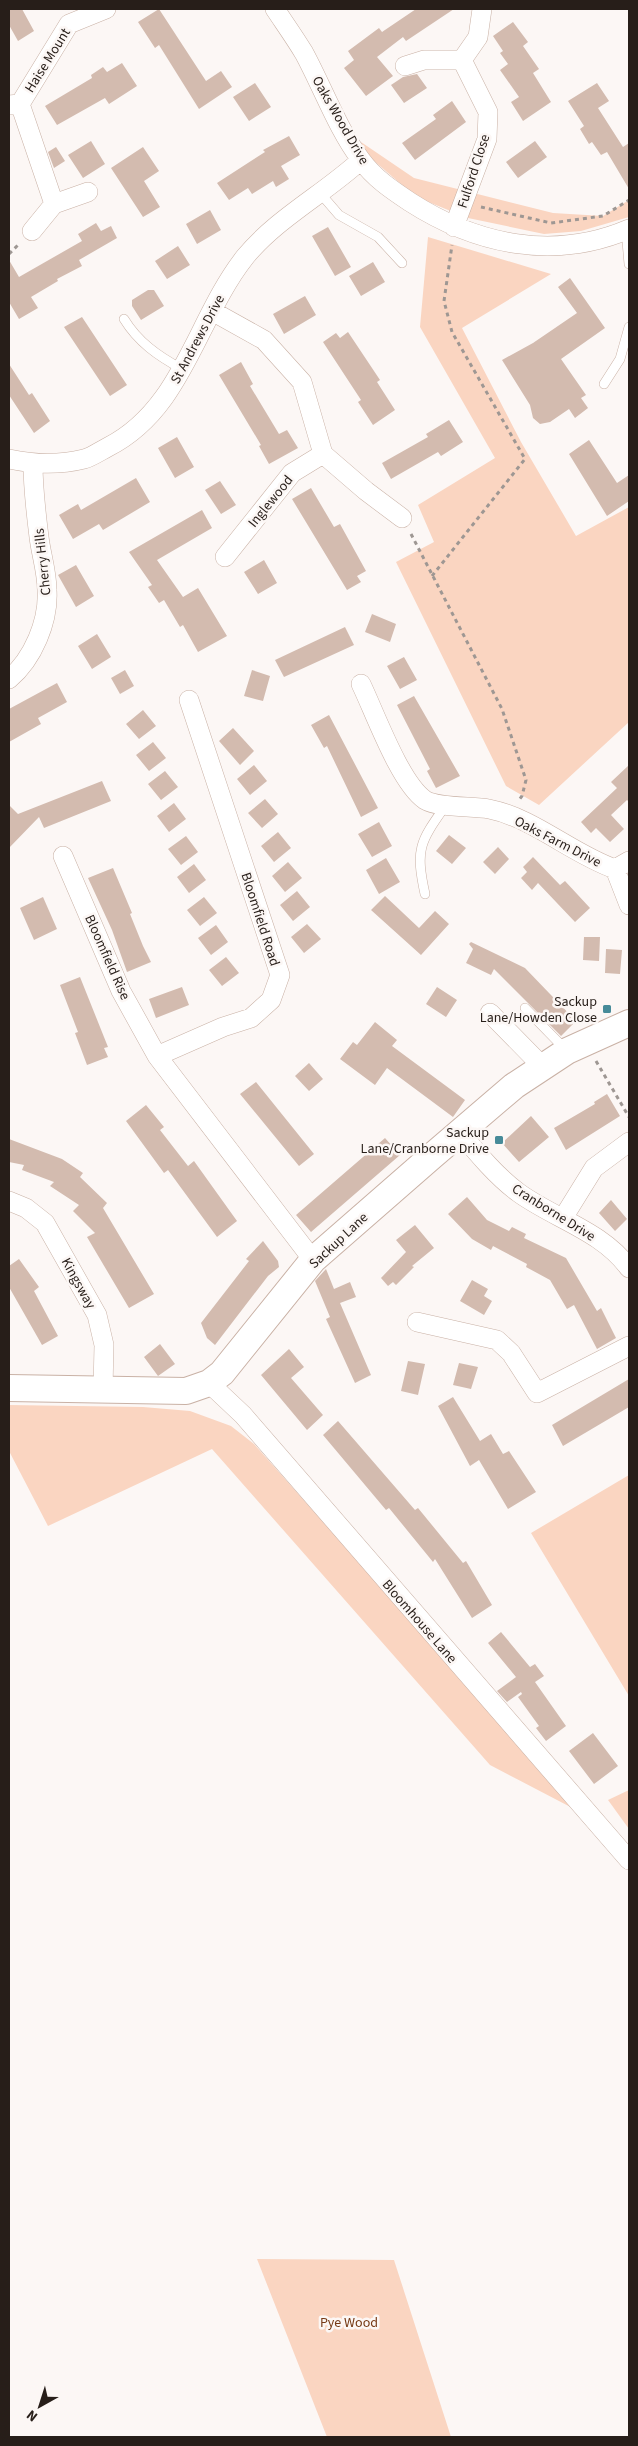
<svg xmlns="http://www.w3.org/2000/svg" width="638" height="2446" font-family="'Source Sans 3',sans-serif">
<rect width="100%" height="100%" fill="#fcf7f5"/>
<!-- green -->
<path fill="#fad5c1" d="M361 142 414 178 553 213 603 216 629 200V217L581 231 544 234 468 218 416 197 366 154Z
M428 237 551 274 462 328 521 442 576 536 629 507V722L539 805 506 786 396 562 434 542 418 505 495 458 420 327Z
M9 1405 143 1407 190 1411 231 1426 254 1444 580 1812 490 1765 212 1449 48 1526 9 1451Z
M629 1475V1696L531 1533Z
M629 1790V1829L608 1800Z
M257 2259 394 2260 451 2437H327Z"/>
<!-- building -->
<path fill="#d3bbaf" d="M9 9H22L34 31 18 41 9 25Z
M159 9 206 81 221 71 232 87 199 109 159 45 155 48 138 22Z
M416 9H454L406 41 403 37 377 57 393 76 366 96 344 68 354 60 348 51 379 28 382 32Z
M513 22 528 42 523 46 539 69 533 73 551 102 523 121 511 102 519 97 500 70 508 64 500 53 503 51 493 36Z
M122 63 137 86 109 104 105 98 57 125 45 106 92 78 91 75 103 67 107 72Z
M417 74 427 88 404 103 391 85 403 77Z
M255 83 271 107 249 121 233 97Z
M597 83 609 101 598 108 623 147 629 143V189L607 152 601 155 592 142 589 144 580 129 584 126 568 101Z
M452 101 466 122 415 160 402 143 436 119 433 115Z
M289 136 300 155 281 166 289 179 276 187 273 181 252 194 248 188 229 200 217 183 265 152 263 150Z
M91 141 105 164 83 178 68 155Z
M535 141 547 157 518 178 506 162Z
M56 147 65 161 54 168 48 152Z
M143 147 159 171 144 181 160 207 143 217 111 168Z
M210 210 221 230 197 244 186 224Z
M96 223 101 231 111 226 117 238 79 260 82 266 57 279 58 281 31 297 38 308 19 319 9 302V260L19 277 82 241 78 234Z
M328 227 351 267 335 276 312 236Z
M178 246 190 265 167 279 155 261Z
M373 262 385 282 361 296 349 276Z
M570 278 605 328 561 359 586 395 581 398 588 408 575 418 569 409 550 422 540 424 533 418 530 405 502 360 533 343 577 313 558 287Z
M148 290H154L164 306 141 320 132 306V300Z
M305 296 316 315 284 334 273 314Z
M82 317 127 385 110 396 64 327Z
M348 332 380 380 377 382 395 410 373 425 358 402 361 400 323 342 336 333 340 338Z
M241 362 253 384 250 386 279 434 287 430 298 448 269 464 259 446 261 445 219 375Z
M9 364 29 395 32 393 50 421 34 433 9 395Z
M449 420 463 442 441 456 438 452 391 479 382 463 428 437 426 434Z
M177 437 194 467 175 478 158 448Z
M589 440 617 483 629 475V501L607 516 569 454Z
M136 478 150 502 103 530 99 524 73 539 59 515 78 504 81 510Z
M220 481 236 505 221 514 205 490Z
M311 488 334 527 340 524 366 571 357 576 361 582 347 590 292 499Z
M202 510 212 528 157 560 183 597 198 588 227 636 198 652 183 625 180 627 164 600 159 603 148 587 152 585 129 552Z
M264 560 277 583 258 594 244 572Z
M76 565 94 596 76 607 58 575Z
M372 614 396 624 390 642 365 632Z
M345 627 354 645 284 677 275 660Z
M97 634 111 657 92 669 78 646Z
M404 657 417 680 400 689 387 666Z
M125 670 134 686 120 694 111 678Z
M252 670 270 676 263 701 244 696Z
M57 683 67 702 38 718 41 724 9 742V709Z
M414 696 460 776 436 788 427 771 430 769 397 705Z
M143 710 156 726 139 739 126 724Z
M329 715 378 808 361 817 327 746 324 748 311 725Z
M233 728 254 751 240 765 219 741Z
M153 742 166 758 149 771 136 755Z
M254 765 267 781 250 795 237 779Z
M629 765V802L627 800 611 815 624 829 610 842 596 828 591 833 581 822 617 788 611 782Z
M165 771 178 787 161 800 148 784Z
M102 781 111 801 44 828 39 817 9 848V805L18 814Z
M265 799 278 814 262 828 248 813Z
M174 803 186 819 169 832 157 816Z
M379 822 392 846 372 857 358 834Z
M278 832 291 848 274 862 261 846Z
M449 835 466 848 452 864 436 851Z
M186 836 198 852 181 865 168 849Z
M498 847 509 859 495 874 483 862Z
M533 857 560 885 565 881 590 908 575 922 538 883 532 890 521 878 527 872 523 867Z
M386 858 400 882 379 894 366 870Z
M288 862 302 878 285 892 272 876Z
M194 864 206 880 189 893 177 877Z
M113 868 132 913 130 914 143 946 151 962 127 972 112 930 88 878Z
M297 891 310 907 293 921 280 905Z
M385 896 419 928 435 911 449 924 421 955 371 910Z
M43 897 57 929 34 940 20 908Z
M204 897 217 913 200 926 187 910Z
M307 924 321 939 304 953 291 937Z
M216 925 228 942 211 955 198 938Z
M584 937H600L599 961 583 960Z
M471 942 525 968 576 1021 561 1036 494 969 491 975 466 963 473 949 469 944Z
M606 949 622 950 620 974 605 973Z
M226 957 239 973 222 986 209 970Z
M80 977 108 1047 104 1048 108 1057 87 1065 75 1033 78 1032 60 985Z
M182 987 189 1005 156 1018 149 999Z
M437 987 457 1000 446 1017 426 1004Z
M375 1022 397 1040 392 1046 465 1100 453 1117 387 1068 375 1085 340 1059 353 1042 357 1045Z
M309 1063 323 1079 309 1091 295 1076Z
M256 1082 314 1154 299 1166 240 1094Z
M607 1094 620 1116 566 1150 554 1128 595 1104 594 1102Z
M146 1105 164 1127 160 1130 188 1166 194 1161 237 1221 217 1237 168 1170 164 1173 126 1121Z
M531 1116 549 1137 519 1162 502 1143Z
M385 1138 400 1155 311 1232 296 1215Z
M9 1139 62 1159 83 1173 80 1177 107 1203 103 1208 154 1294 129 1308 87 1237 95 1233 73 1211 79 1205 50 1186 54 1182 22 1170 24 1165 9 1162Z
M467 1197 487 1220 509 1231 512 1227 526 1234 524 1238 566 1258 597 1311 601 1308 616 1338 597 1349 574 1305 567 1309 550 1280 526 1267 527 1264 493 1246 491 1250 472 1239 448 1214Z
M611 1200 627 1219 615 1231 599 1213Z
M415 1225 434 1248 412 1266 414 1267 396 1285 393 1282 388 1286 381 1278 406 1252 396 1240Z
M263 1241 278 1261 279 1267 268 1276 215 1345 207 1338 201 1323 249 1261 246 1259Z
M19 1259 39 1287 34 1291 58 1336 42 1345 9 1287V1266Z
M326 1269 334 1289 350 1282 356 1297 340 1303 371 1375 355 1383 326 1319 330 1317 315 1281Z
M472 1280 488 1289 484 1296 492 1301 484 1315 460 1301Z
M160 1344 175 1364 158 1376 144 1357Z
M289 1349 304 1367 291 1378 323 1415 307 1430 261 1375Z
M408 1361 425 1364 418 1395 401 1391Z
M459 1363 478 1367 471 1389 453 1385Z
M629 1379V1407L563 1446 552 1425Z
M453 1397 480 1441 491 1434 503 1454 509 1451 536 1492 508 1509 479 1460 470 1466 438 1406Z
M338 1421 415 1510 418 1508 463 1563 466 1561 492 1605 472 1618 435 1559 433 1562 389 1508 386 1510 323 1435Z
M501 1632 530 1667 535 1664 544 1676 535 1682 566 1726 546 1741 536 1728 539 1726 518 1697 522 1694 521 1692 507 1702 497 1691 516 1677 488 1643Z
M593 1733 618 1766 594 1784 569 1751Z"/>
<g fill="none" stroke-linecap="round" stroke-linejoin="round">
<defs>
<path id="lane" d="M320 193 339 215 378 237 402 263
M626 230 629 264
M124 319C138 342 158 356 182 369
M604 384 620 359 629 327
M425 894C415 848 420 842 446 805
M525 1008 565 1049"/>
<path id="street" d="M275 9C285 24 295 38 304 53 323 88 337 128 361 160 374 178 392 190 410 202 477 245 554 261 629 229
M405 66 424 60H462L478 37 482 9
M20 104 54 204
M9 105 20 104 69 24 106 9
M454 227 487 139 488 112 462 60
M32 231 54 204 88 192
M212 311 264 340 302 382 323 454 366 491 402 518
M9 459C32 464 60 465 84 459 92 457 100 451 108 447 183 409 196 319 245 257 277 218 324 194 361 160
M225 557 292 473 323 454
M9 679C33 659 49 621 47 590 47 572 41 554 39 537 36 513 33 488 33 464
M361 684C375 713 400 783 425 800 438 808 473 806 489 809 534 818 572 854 615 869L629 861
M189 700 280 975 271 1000 251 1018 223 1027 157 1056 313 1260
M63 856 121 991 157 1056
M615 869 629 905
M490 1013 543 1067
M460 1132C477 1153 497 1177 519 1193 555 1219 602 1231 629 1268
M9 1201 26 1208 45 1223 97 1315 104 1345 103 1389
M563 1218 594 1168 629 1142
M417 1322 497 1340 511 1353 537 1393 629 1346
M209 1383 243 1415 629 1860"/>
<path id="secondary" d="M9 1388 186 1391 209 1383 222 1373 313 1260 431 1157 514 1086 567 1051 629 1023"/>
</defs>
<!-- lane casing -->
<use href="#lane" stroke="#c9b1a5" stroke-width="10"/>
<!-- street casing -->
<use href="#street" stroke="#c9b1a5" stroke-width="20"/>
<!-- secondary casing -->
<use href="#secondary" stroke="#c9b1a5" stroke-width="28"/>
<!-- path -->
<path stroke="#9e9793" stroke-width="3" stroke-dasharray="4 4" stroke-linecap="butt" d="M481 207 551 223 603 216 629 200
M9 254 19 244
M411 534 502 709 526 780 522 796 519 800
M432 576 525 459 452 332 444 301 452 245
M596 1061 629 1117"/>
<!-- lane -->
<use href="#lane" stroke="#fff" stroke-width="9"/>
<!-- street -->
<use href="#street" stroke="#fff" stroke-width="19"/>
<!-- secondary -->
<use href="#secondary" stroke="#fff" stroke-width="26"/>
</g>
<!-- markers -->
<g fill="#478b99" stroke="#fcf7f5" stroke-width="2">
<rect x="602" y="1004" width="10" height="10" rx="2.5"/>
<rect x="494" y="1135" width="10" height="10" rx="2.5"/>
</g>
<g text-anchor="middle" stroke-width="5" stroke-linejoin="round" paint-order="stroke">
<!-- street labels -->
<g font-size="14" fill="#271e19" stroke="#fcf7f5">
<text transform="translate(47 60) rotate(-58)" y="5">Haise Mount</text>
<text transform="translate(341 120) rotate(60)" y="5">Oaks Wood Drive</text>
<text transform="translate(473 171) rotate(-72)" y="5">Fulford Close</text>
<text transform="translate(197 339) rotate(-62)" y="5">St Andrews Drive</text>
<text transform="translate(270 501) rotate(-51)" y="5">Inglewood</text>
<text transform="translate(42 562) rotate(-96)" y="5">Cherry Hills</text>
<text transform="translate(558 841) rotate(27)" y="5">Oaks Farm Drive</text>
<text transform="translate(261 919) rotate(72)" y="5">Bloomfield Road</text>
<text transform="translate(108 957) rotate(66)" y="5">Bloomfield Rise</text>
<text transform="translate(554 1212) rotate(32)" y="5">Cranborne Drive</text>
<text transform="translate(338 1240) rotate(-43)" y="5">Sackup Lane</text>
<text transform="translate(79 1283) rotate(61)" y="5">Kingsway</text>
<text transform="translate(420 1621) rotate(49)" y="5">Bloomhouse Lane</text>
</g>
<!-- poi labels -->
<g font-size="14" fill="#271e19" stroke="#fcf7f5" text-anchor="end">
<text x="597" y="1006">Sackup<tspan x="597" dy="16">Lane/Howden Close</tspan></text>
<text x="489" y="1137">Sackup<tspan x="489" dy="16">Lane/Cranborne Drive</tspan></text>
</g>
<!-- park labels -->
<g font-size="14" fill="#773b16" stroke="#fcf7f5">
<text x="349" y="2327">Pye Wood</text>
</g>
</g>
<!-- border -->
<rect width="638" height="2446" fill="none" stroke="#271e19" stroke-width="20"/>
<!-- north arrow -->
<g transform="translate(40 2406) rotate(219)" stroke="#fcf7f5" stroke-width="4" paint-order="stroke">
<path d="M0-4L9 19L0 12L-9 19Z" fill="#271e19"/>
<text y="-8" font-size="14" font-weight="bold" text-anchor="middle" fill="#271e19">N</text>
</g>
</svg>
